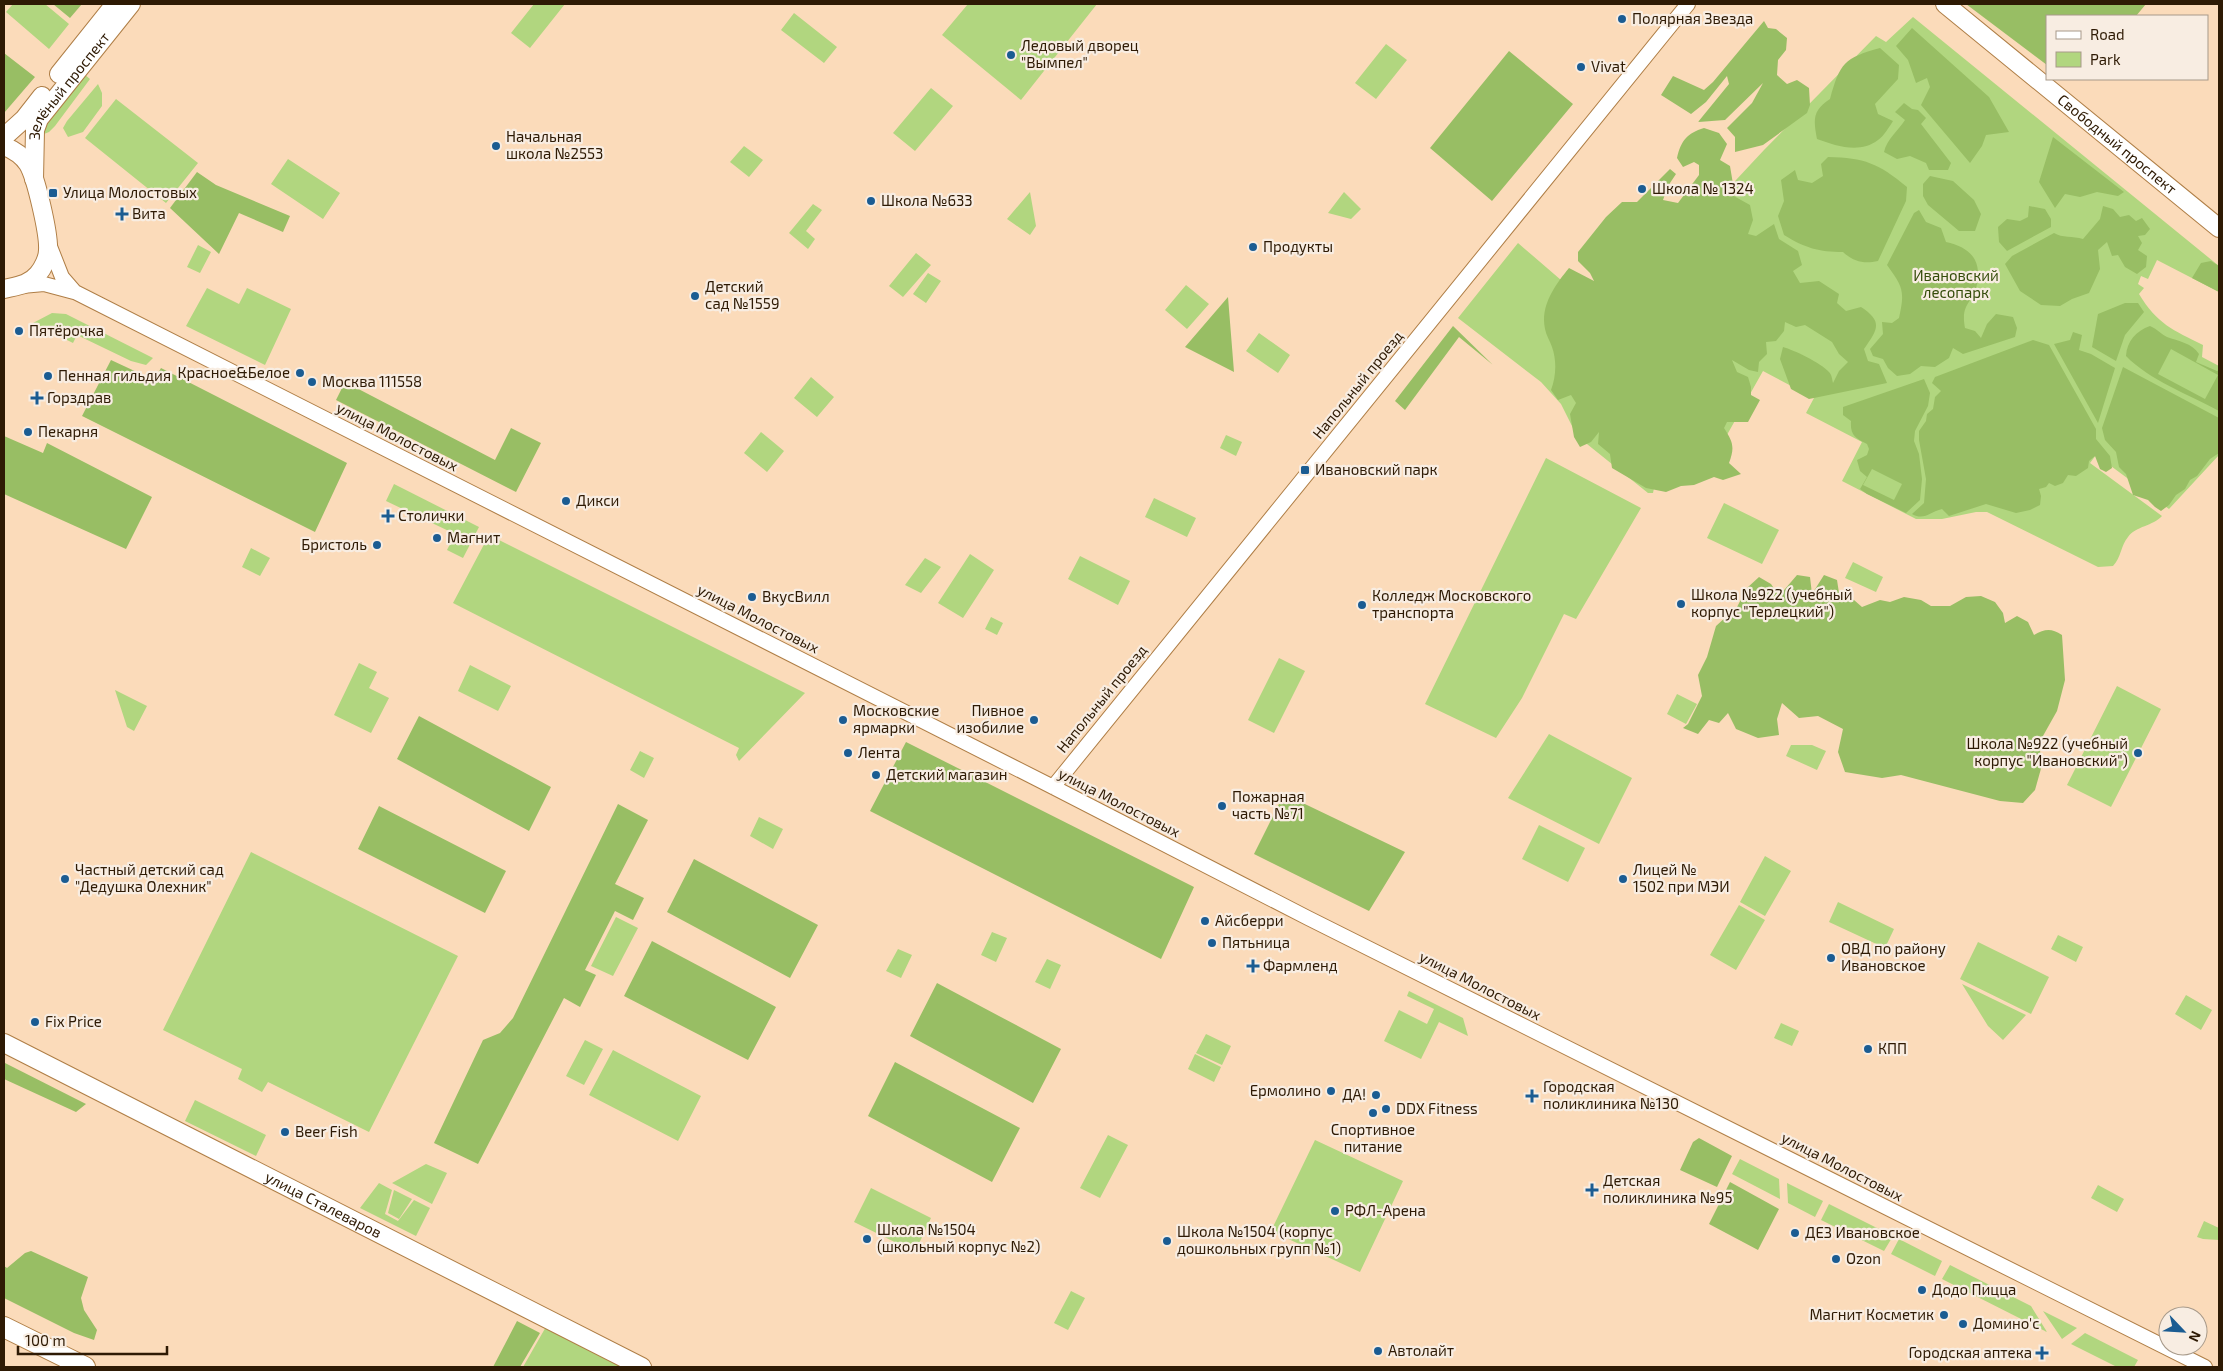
<svg xmlns="http://www.w3.org/2000/svg" width="2223" height="1371" font-family="'Exo 2',sans-serif">
<rect width="100%" height="100%" fill="#fbdbba"/>
<!-- green -->
<path fill="#b1d67f" d="M13 4H45L69 24 49 49 6 12Z
M534 4H565L530 48 511 33Z
M968 4H1097L1021 100 942 35Z
M794 13 837 47 824 63 781 30Z
M1913 17 2219 266V292L2157 260 2148 279 2141 276 2138 284 2144 288 2139 294C2157 324 2173 330 2203 345L2202 357 2219 366V455L2169 509 2096 455 2090 463 2162 516C2153 526 2136 526 2128 537 2121 545 2121 558 2113 566L2098 567 1987 512H1976L1942 519H1916L1842 481 1862 442 1806 413 1814 398 1763 371 1710 465 1654 488 1653 493H1648L1577 436 1561 404 1541 382 1458 318 1518 243 1590 305 1722 195 1764 150 1876 36 1886 42Z
M1386 44 1407 60 1376 99 1355 83Z
M84 74 90 79 55 126 49 132 44 134 45 126Z
M98 84 102 93V106L83 132 68 137 63 128 67 121Z
M931 88 953 106 915 151 893 133Z
M116 99 198 163 166 203 85 138Z
M744 146 763 160 749 177 730 162Z
M288 159 340 193 323 219 271 184Z
M1030 192 1036 226 1030 235 1007 219Z
M1344 192 1361 209 1351 219 1328 213Z
M813 204 822 210 806 231 815 239 808 249 789 233Z
M198 245 211 252 200 273 187 267Z
M916 253 931 265 903 297 889 286Z
M928 273 941 281 926 303 913 294Z
M1186 285 1209 304 1187 329 1165 310Z
M207 288 239 304 247 288 291 309 265 365 186 326Z
M52 313 66 314 153 358 146 365 131 361 77 335 73 343 33 323Z
M1259 333 1290 355 1278 373 1246 351Z
M811 377 834 397 817 417 794 398Z
M761 432 784 451 767 472 744 453Z
M1226 435 1242 442 1236 456 1220 448Z
M1546 458 1641 508 1576 619 1564 614 1522 698 1496 738 1425 704Z
M394 484 479 527 463 558 447 550 455 534 386 501Z
M1154 498 1196 518 1187 537 1145 517Z
M1724 503 1779 530 1762 564 1707 538Z
M489 535 805 693 739 761 736 755 739 748 453 603Z
M251 548 270 558 260 576 242 567Z
M970 554 994 570 963 618 938 603Z
M1080 556 1130 581 1118 605 1068 579Z
M925 558 941 567 921 593 905 585Z
M1853 562 1883 577 1876 592 1845 578Z
M991 617 1003 623 997 635 985 629Z
M1279 658 1305 671 1274 733 1248 720Z
M359 663 377 672 369 688 389 698 371 733 334 715Z
M470 665 511 686 498 711 458 691Z
M2117 686 2161 709 2111 807 2067 785Z
M115 690 147 706 134 731 127 727Z
M1677 694 1697 704 1686 724 1667 714Z
M1549 734 1632 778 1599 844 1508 798Z
M1791 745H1812L1826 751 1817 770 1786 756Z
M640 751 654 758 644 778 630 770Z
M759 817 783 829 773 849 750 836Z
M1539 825 1585 848 1568 882 1522 859Z
M251 852 458 956 369 1132 268 1082 262 1092 238 1079 242 1069 163 1030Z
M1765 856 1791 871 1765 916 1740 902Z
M1838 902 1894 929 1885 948 1829 922Z
M1739 905 1765 920 1736 970 1710 955Z
M616 917 638 928 613 976 591 966Z
M992 932 1007 938 996 962 981 955Z
M2058 935 2083 947 2076 962 2051 949Z
M1978 942 2049 977 2031 1014 1960 979Z
M898 949 912 955 901 978 886 971Z
M1047 959 1061 965 1050 989 1035 982Z
M1962 984 2026 1015 2003 1040 1988 1026Z
M1409 991 1463 1018 1468 1036 1439 1022 1421 1059 1384 1041 1399 1010 1427 1024 1434 1009 1407 996Z
M2186 995 2212 1010 2201 1030 2175 1014Z
M1781 1023 1799 1031 1792 1046 1774 1038Z
M1206 1034 1231 1046 1222 1065 1196 1053Z
M585 1040 603 1049 584 1085 566 1076Z
M613 1050 701 1096 678 1141 589 1095Z
M1195 1054 1221 1067 1214 1082 1188 1069Z
M195 1100 266 1135 256 1156 185 1121Z
M1108 1135 1128 1145 1100 1198 1080 1188Z
M1315 1140 1403 1181 1360 1272 1271 1231Z
M1740 1159 1779 1179 1780 1199 1732 1174Z
M426 1164 447 1173 432 1204 392 1183Z
M379 1183 392 1190 385 1214 398 1221 414 1200 430 1208 416 1236 360 1208Z
M1787 1183 1823 1201 1815 1217 1788 1203Z
M2098 1185 2124 1199 2117 1212 2091 1198Z
M871 1188 931 1218 915 1252 854 1222Z
M394 1190 412 1199 399 1219 388 1213Z
M1829 1204 1893 1236 1884 1251 1821 1220Z
M2204 1221 2219 1228V1240L2203 1239 2197 1237Z
M1899 1239 1942 1261 1935 1276 1891 1254Z
M1950 1265 2031 1306 2047 1332 1942 1279Z
M1071 1291 1085 1298 1068 1330 1054 1323Z
M2043 1311 2077 1328 2062 1339Z
M547 1325 630 1367H523Z
M2085 1333 2138 1360 2134 1367H2117L2071 1344Z"/>
<!-- forest -->
<path fill="#98be64" fill-rule="evenodd" d="M53 4H82L70 18Z
M1966 4H2146L2136 16H2047V65Z
M1764 21 1768 28 1776 29 1787 38 1786 50 1778 60 1777 75 1787 84 1797 80 1809 88 1810 105 1807 113 1763 145 1735 152V137L1727 128 1752 103 1763 83 1725 120 1698 122 1729 84 1727 76 1706 102 1691 114 1661 95 1673 76 1704 90 1713 82Z
M1912 28 1989 97 2009 132 1986 135 1982 146 1970 163 1921 105 1930 87 1927 78 1916 83 1908 60 1896 46Z
M1880 48 1899 65 1898 79 1875 104 1878 114 1893 121C1889 127 1884 136 1878 140 1860 154 1836 146 1817 139 1813 119 1813 110 1830 99 1840 63 1844 58 1880 48Z
M1509 51 1573 104 1492 201 1430 148Z
M4 53 35 77 4 113Z
M1904 103 1912 109 1918 110 1926 118 1921 124 1951 163 1948 170H1929L1926 163 1910 156 1897 159 1884 152C1887 139 1898 131 1905 120L1895 112Z
M1704 128 1719 133 1727 144 1720 160 1730 166 1733 184 1732 195 1750 205 1753 220 1748 234 1756 236 1774 224 1779 239 1798 251 1802 265 1793 271 1800 283 1819 281 1839 294 1837 303 1846 311 1861 307C1884 322 1877 330 1864 349L1868 361 1879 364 1887 383 1809 399 1791 389 1780 359 1783 347C1794 350 1821 363 1829 372 1832 375 1832 379 1833 383L1839 371 1848 362 1839 354 1832 342 1805 325 1796 327 1785 322 1784 331 1776 341 1766 342 1767 354 1759 362 1758 372 1749 370 1732 360 1737 372 1748 377 1751 387V395L1760 400 1748 422H1727L1724 428C1733 442 1735 447 1729 463L1741 474 1723 480 1714 477 1694 485 1681 486 1666 492 1646 488 1612 468 1610 454 1598 444 1599 432 1591 442 1580 447 1574 437 1570 414 1576 403 1571 395 1558 400 1551 390C1556 377 1557 361 1552 347 1550 341 1546 335 1545 329 1540 306 1555 285 1569 268L1594 281 1590 273 1578 261V252L1606 217 1622 202H1637L1670 169 1676 174 1668 186 1663 200 1678 203 1699 175V165L1694 162 1683 167 1677 158C1681 141 1687 133 1704 128Z
M2053 137 2124 192 2118 196 2097 192 2080 197 2065 194 2055 208 2039 182Z
M1828 157C1865 158 1878 163 1907 187L1906 201 1878 261C1864 264 1854 262 1843 252 1819 252 1805 248 1784 235L1778 216 1784 201 1781 180 1795 170 1798 180 1812 183 1823 176 1821 164Z
M197 172 216 185 290 216 283 232 239 213 219 254 170 208Z
M1930 176 1953 181 1974 200 1981 214 1975 231H1959L1928 205 1923 196V184Z
M2029 206 2045 209 2051 219V227L2007 251 1999 242 1998 227 2007 219 2020 221 2028 217Z
M2103 206 2113 209 2120 217 2129 215 2136 221 2142 218 2150 229 2145 235 2138 236 2142 243 2138 250 2147 256 2146 267 2137 274 2125 267 2118 255 2112 256 2107 242 2098 250 2100 269 2089 293 2072 299 2060 306 2041 305 2020 291 2005 264 2012 256 2054 233C2062 238 2073 236 2083 239L2100 219Z
M1919 210 1926 222 1941 228 1946 242C1969 247 1982 259 1977 284 1974 303 1960 302 1965 328L1975 331 1981 338 1987 324 1996 314 2013 317 2017 328 2015 337 1963 354 1953 348 1949 358 1935 367 1921 366 1910 374 1897 376 1888 368 1883 359 1873 356 1870 349 1883 334 1882 322 1892 323 1899 318C1905 291 1903 287 1887 265L1914 213Z
M2211 261 2219 266V292L2192 278 2201 263Z
M1228 297 1234 372 1185 347Z
M2125 303H2138L2144 312 2125 335 2116 361 2092 347 2098 314Z
M1453 326 1493 365 1459 337 1405 410 1395 401Z
M2150 326C2157 329 2161 334 2167 337 2178 341 2192 343 2199 354L2196 362 2217 371 2219 370V411C2190 395 2149 380 2126 356 2127 341 2136 331 2150 326ZM2171 349 2218 375 2205 399 2158 374Z
M2073 332 2082 335 2079 350 2091 354 2115 368 2098 423 2054 344 2070 340Z
M2033 340 2049 345 2096 429V439L2110 456 2112 468 2106 472 2100 469 2095 456 2089 461 2088 468 2076 476 2068 475 2063 483 2055 486 2049 483 2046 487 2039 489 2041 496 2040 505 2030 510 2016 513 1986 504 1949 516 1942 509C1930 512 1924 521 1912 514L1924 503 1926 479 1919 440V431L1926 421 1927 414 1933 409 1935 397 1941 391 1932 383 1935 377Z
M111 360 154 380 161 368 347 463 315 532 82 416Z
M2123 367 2219 418V453L2210 459 2197 476 2190 480 2185 489 2176 495 2169 505 2161 511 2155 507 2148 500 2133 495 2126 474 2119 467 2116 452 2105 440 2102 428Z
M1924 379 1930 393 1928 406 1915 431 1914 441 1919 454 1922 479 1920 500 1906 513 1867 494 1860 489 1867 477 1860 471 1857 460 1867 455 1869 449 1867 444C1855 438 1850 435 1851 421L1843 415V407ZM1872 469 1902 484 1894 500 1863 485Z
M345 382 495 460 511 428 541 443 516 492 336 400Z
M4 436 43 453 47 443 152 497 126 549 4 494Z
M1797 575 1810 577 1812 594 1824 575 1837 580 1839 593 1854 600 1862 607 1880 600 1890 602 1904 597 1921 600 1931 606H1950L1966 597 1981 596 1995 602 2003 613 2005 623 2017 616 2028 622 2034 635C2045 629 2051 628 2062 635L2065 680 2057 711 2039 743 2042 765 2035 790 2023 803 2000 801 1901 775 1882 778 1845 772 1838 752 1843 729 1818 716 1799 718 1782 703 1777 719 1779 735 1758 738 1736 729 1728 713 1719 723 1709 720 1698 734 1683 728 1688 724 1702 696 1698 675 1707 657 1716 626 1737 607 1747 588 1759 577 1771 584 1779 596Z
M419 716 551 787 529 831 397 759Z
M906 742 1194 887 1161 959 870 811Z
M1284 794 1405 852 1369 911 1254 854Z
M618 804 648 820 615 884 644 898 633 920 615 911 585 970 596 975 580 1007 564 998 478 1164 434 1143 483 1040 500 1033 513 1018Z
M379 806 506 871 485 913 358 849Z
M694 859 818 925 790 978 667 912Z
M652 941 776 1007 748 1060 624 996Z
M937 983 1061 1049 1033 1103 910 1036Z
M4 1062 5 1063 86 1104 76 1112 4 1079Z
M895 1062 1020 1128 992 1182 868 1116Z
M1699 1138 1732 1156 1717 1187 1680 1170 1693 1142Z
M1730 1182 1779 1209 1758 1250 1709 1224Z
M31 1251 88 1277 81 1298 84 1310 97 1330 94 1340 74 1333 4 1298V1266L7 1268 25 1253Z
M517 1321 540 1333 520 1367H493Z"/>
<g fill="none" stroke-linecap="round" stroke-linejoin="round">
<defs>
<path id="minor" d="M49 244 62 277 75 292 1053 787 1308 918 2205 1367
M22 286 44 284 74 292
M1053 787 1688 4"/>
<g id="major">
<path id="s1" d="M1945 4 2219 228"/>
<path d="M59 74 115 4"/>
<path d="M4 137 24 119 42 96"/>
<path d="M4 146C14 150 22 155 28 164 36 177 49 234 48 250 48 258 43 268 38 274 29 285 17 286 4 289"/>
<path id="s2" d="M34 179 35 130 39 119 131 4"/>
<path id="s3" d="M4 1043 642 1367"/>
</g>
<path id="highway" d="M4 1327 85 1367"/>
</defs>
<!-- minor casing -->
<use href="#minor" stroke="#af7e46" stroke-width="16"/>
<!-- major casing -->
<use href="#major" stroke="#af7e46" stroke-width="20"/>
<!-- highway casing -->
<use href="#highway" stroke="#af7e46" stroke-width="22"/>
<!-- minor -->
<use href="#minor" stroke="#fff" stroke-width="14"/>
<!-- major -->
<use href="#major" stroke="#fff" stroke-width="18"/>
<!-- highway -->
<use href="#highway" stroke="#fff" stroke-width="20"/>
</g>
<!-- markers -->
<g fill="#1b5c92" stroke="#f8ede2" stroke-width="2">
<circle cx="1622" cy="19" r="5"/>
<circle cx="1011" cy="55" r="5"/>
<circle cx="1581" cy="67" r="5"/>
<circle cx="496" cy="146" r="5"/>
<circle cx="1642" cy="189" r="5"/>
<rect x="48" y="188" width="10" height="10" rx="2.5"/>
<circle cx="871" cy="201" r="5"/>
<path d="M119.5 206.5h5v5h5v5h-5v5h-5v-5h-5v-5h5z"/>
<circle cx="1253" cy="247" r="5"/>
<circle cx="695" cy="296" r="5"/>
<circle cx="19" cy="331" r="5"/>
<circle cx="300" cy="373" r="5"/>
<circle cx="48" cy="376" r="5"/>
<circle cx="312" cy="382" r="5"/>
<path d="M34.5 390.5h5v5h5v5h-5v5h-5v-5h-5v-5h5z"/>
<circle cx="28" cy="432" r="5"/>
<rect x="1300" y="465" width="10" height="10" rx="2.5"/>
<circle cx="566" cy="501" r="5"/>
<path d="M385.5 508.5h5v5h5v5h-5v5h-5v-5h-5v-5h5z"/>
<circle cx="437" cy="538" r="5"/>
<circle cx="377" cy="545" r="5"/>
<circle cx="752" cy="597" r="5"/>
<circle cx="1681" cy="604" r="5"/>
<circle cx="1362" cy="605" r="5"/>
<circle cx="843" cy="720" r="5"/>
<circle cx="1034" cy="720" r="5"/>
<circle cx="848" cy="753" r="5"/>
<circle cx="2138" cy="753" r="5"/>
<circle cx="876" cy="775" r="5"/>
<circle cx="1222" cy="806" r="5"/>
<circle cx="65" cy="879" r="5"/>
<circle cx="1623" cy="879" r="5"/>
<circle cx="1205" cy="921" r="5"/>
<circle cx="1212" cy="943" r="5"/>
<circle cx="1831" cy="958" r="5"/>
<path d="M1250.5 958.5h5v5h5v5h-5v5h-5v-5h-5v-5h5z"/>
<circle cx="35" cy="1022" r="5"/>
<circle cx="1868" cy="1049" r="5"/>
<circle cx="1331" cy="1091" r="5"/>
<circle cx="1376" cy="1095" r="5"/>
<path d="M1529.5 1088.5h5v5h5v5h-5v5h-5v-5h-5v-5h5z"/>
<circle cx="1386" cy="1109" r="5"/>
<circle cx="1373" cy="1113" r="5"/>
<circle cx="285" cy="1132" r="5"/>
<path d="M1589.5 1182.5h5v5h5v5h-5v5h-5v-5h-5v-5h5z"/>
<circle cx="1335" cy="1211" r="5"/>
<circle cx="1795" cy="1233" r="5"/>
<circle cx="867" cy="1239" r="5"/>
<circle cx="1167" cy="1241" r="5"/>
<circle cx="1836" cy="1259" r="5"/>
<circle cx="1922" cy="1290" r="5"/>
<circle cx="1944" cy="1315" r="5"/>
<circle cx="1963" cy="1324" r="5"/>
<circle cx="1378" cy="1351" r="5"/>
<path d="M2039.5 1345.5h5v5h5v5h-5v5h-5v-5h-5v-5h5z"/>
</g>
<g text-anchor="middle" stroke-width="4.5" stroke-linejoin="round" paint-order="stroke">
<!-- poi labels -->
<g font-size="15" fill="#2e1a04" stroke="#f8ede2" text-anchor="start">
<text x="1632" y="24">Полярная Звезда</text>
<text x="1021" y="51">Ледовый дворец<tspan x="1021" dy="17">"Вымпел"</tspan></text>
<text x="1591" y="72">Vivat</text>
<text x="506" y="142">Начальная<tspan x="506" dy="17">школа №2553</tspan></text>
<text x="1652" y="194">Школа № 1324</text>
<text x="63" y="198">Улица Молостовых</text>
<text x="881" y="206">Школа №633</text>
<text x="132" y="219">Вита</text>
<text x="1263" y="252">Продукты</text>
<text x="705" y="292">Детский<tspan x="705" dy="17">сад №1559</tspan></text>
<text x="29" y="336">Пятёрочка</text>
<text x="290" y="378" text-anchor="end">Красное&amp;Белое</text>
<text x="58" y="381">Пенная гильдия</text>
<text x="322" y="387">Москва 111558</text>
<text x="47" y="403">Горздрав</text>
<text x="38" y="437">Пекарня</text>
<text x="1315" y="475">Ивановский парк</text>
<text x="576" y="506">Дикси</text>
<text x="398" y="521">Столички</text>
<text x="447" y="543">Магнит</text>
<text x="367" y="550" text-anchor="end">Бристоль</text>
<text x="1691" y="600">Школа №922 (учебный<tspan x="1691" dy="17">корпус "Терлецкий")</tspan></text>
<text x="1372" y="601">Колледж Московского<tspan x="1372" dy="17">транспорта</tspan></text>
<text x="762" y="602">ВкусВилл</text>
<text x="853" y="716">Московские<tspan x="853" dy="17">ярмарки</tspan></text>
<text x="1024" y="716" text-anchor="end">Пивное<tspan x="1024" dy="17">изобилие</tspan></text>
<text x="2128" y="749" text-anchor="end">Школа №922 (учебный<tspan x="2128" dy="17">корпус "Ивановский")</tspan></text>
<text x="858" y="758">Лента</text>
<text x="886" y="780">Детский магазин</text>
<text x="1232" y="802">Пожарная<tspan x="1232" dy="17">часть №71</tspan></text>
<text x="75" y="875">Частный детский сад<tspan x="75" dy="17">"Дедушка Олехник"</tspan></text>
<text x="1633" y="875">Лицей №<tspan x="1633" dy="17">1502 при МЭИ</tspan></text>
<text x="1215" y="926">Айсберри</text>
<text x="1222" y="948">Пятьница</text>
<text x="1841" y="954">ОВД по району<tspan x="1841" dy="17">Ивановское</tspan></text>
<text x="1263" y="971">Фармленд</text>
<text x="45" y="1027">Fix Price</text>
<text x="1878" y="1054">КПП</text>
<text x="1543" y="1092">Городская<tspan x="1543" dy="17">поликлиника №130</tspan></text>
<text x="1321" y="1096" text-anchor="end">Ермолино</text>
<text x="1366" y="1100" text-anchor="end">ДА!</text>
<text x="1396" y="1114">DDX Fitness</text>
<text x="1373" y="1135" text-anchor="middle">Спортивное<tspan x="1373" dy="17">питание</tspan></text>
<text x="295" y="1137">Beer Fish</text>
<text x="1603" y="1186">Детская<tspan x="1603" dy="17">поликлиника №95</tspan></text>
<text x="1345" y="1216">РФЛ-Арена</text>
<text x="877" y="1235">Школа №1504<tspan x="877" dy="17">(школьный корпус №2)</tspan></text>
<text x="1177" y="1237">Школа №1504 (корпус<tspan x="1177" dy="17">дошкольных групп №1)</tspan></text>
<text x="1805" y="1238">ДЕЗ Ивановское</text>
<text x="1846" y="1264">Ozon</text>
<text x="1932" y="1295">Додо Пицца</text>
<text x="1934" y="1320" text-anchor="end">Магнит Косметик</text>
<text x="1973" y="1329">Домино'c</text>
<text x="1388" y="1356">Автолайт</text>
<text x="2032" y="1358" text-anchor="end">Городская аптека</text>
</g>
<!-- street labels -->
<g font-size="15" fill="#2e1a04" stroke="#f8ede2">
<text dy="5" stroke="none"><textPath href="#s2" startOffset="104">Зелёный проспект</textPath></text>
<text dy="5" stroke="none"><textPath href="#s1" startOffset="222">Свободный проспект</textPath></text>
<text transform="translate(1358 385) rotate(-51)" y="5">Напольный проезд</text>
<text transform="translate(397 437) rotate(27)" y="5">улица Молостовых</text>
<text transform="translate(758 619) rotate(27)" y="5">улица Молостовых</text>
<text transform="translate(1102 699) rotate(-51)" y="5">Напольный проезд</text>
<text transform="translate(1119 803) rotate(27)" y="5">улица Молостовых</text>
<text transform="translate(1480 986) rotate(27)" y="5">улица Молостовых</text>
<text transform="translate(1842 1167) rotate(27)" y="5">улица Молостовых</text>
<text dy="5" stroke="none"><textPath href="#s3" startOffset="358">улица Сталеваров</textPath></text>
</g>
<!-- park labels -->
<g font-size="15" fill="#354d0b" stroke="#f8ede2">
<text x="1956" y="281">Ивановский<tspan x="1956" dy="17">лесопарк</tspan></text>
</g>
</g>
<!-- border -->
<rect width="2223" height="1371" fill="none" stroke="#2e1a04" stroke-width="10"/>
<!-- legend -->
<rect x="2046" y="15" width="162" height="65" fill="#f8ede2" stroke="#a79989"/>
<rect x="2056" y="31" width="25" height="8" fill="#ffffff" stroke="#a79989"/>
<text x="2090" y="40" font-size="15" fill="#2e1a04">Road</text>
<rect x="2056" y="52" width="25" height="15" fill="#b1d67f" stroke="#a79989"/>
<text x="2090" y="65" font-size="15" fill="#2e1a04">Park</text>
<!-- north arrow -->
<g transform="translate(2183 1331) rotate(115)"><circle r="24" fill="#f8ede2" stroke="#a79989"/>
<path d="M0-4L9 19L0 12L-9 19Z" fill="#1b5c92"/>
<text y="-8" font-size="14" font-weight="bold" text-anchor="middle" fill="#2e1a04">N</text>
</g>
<!-- scale -->
<path d="M18 1346v8h149v-8" fill="none" stroke="#2e1a04" stroke-width="2.5"/>
<text x="25" y="1346" font-size="15" fill="#2e1a04" stroke="#f8ede2" stroke-width="4" paint-order="stroke">100 m</text>
</svg>
